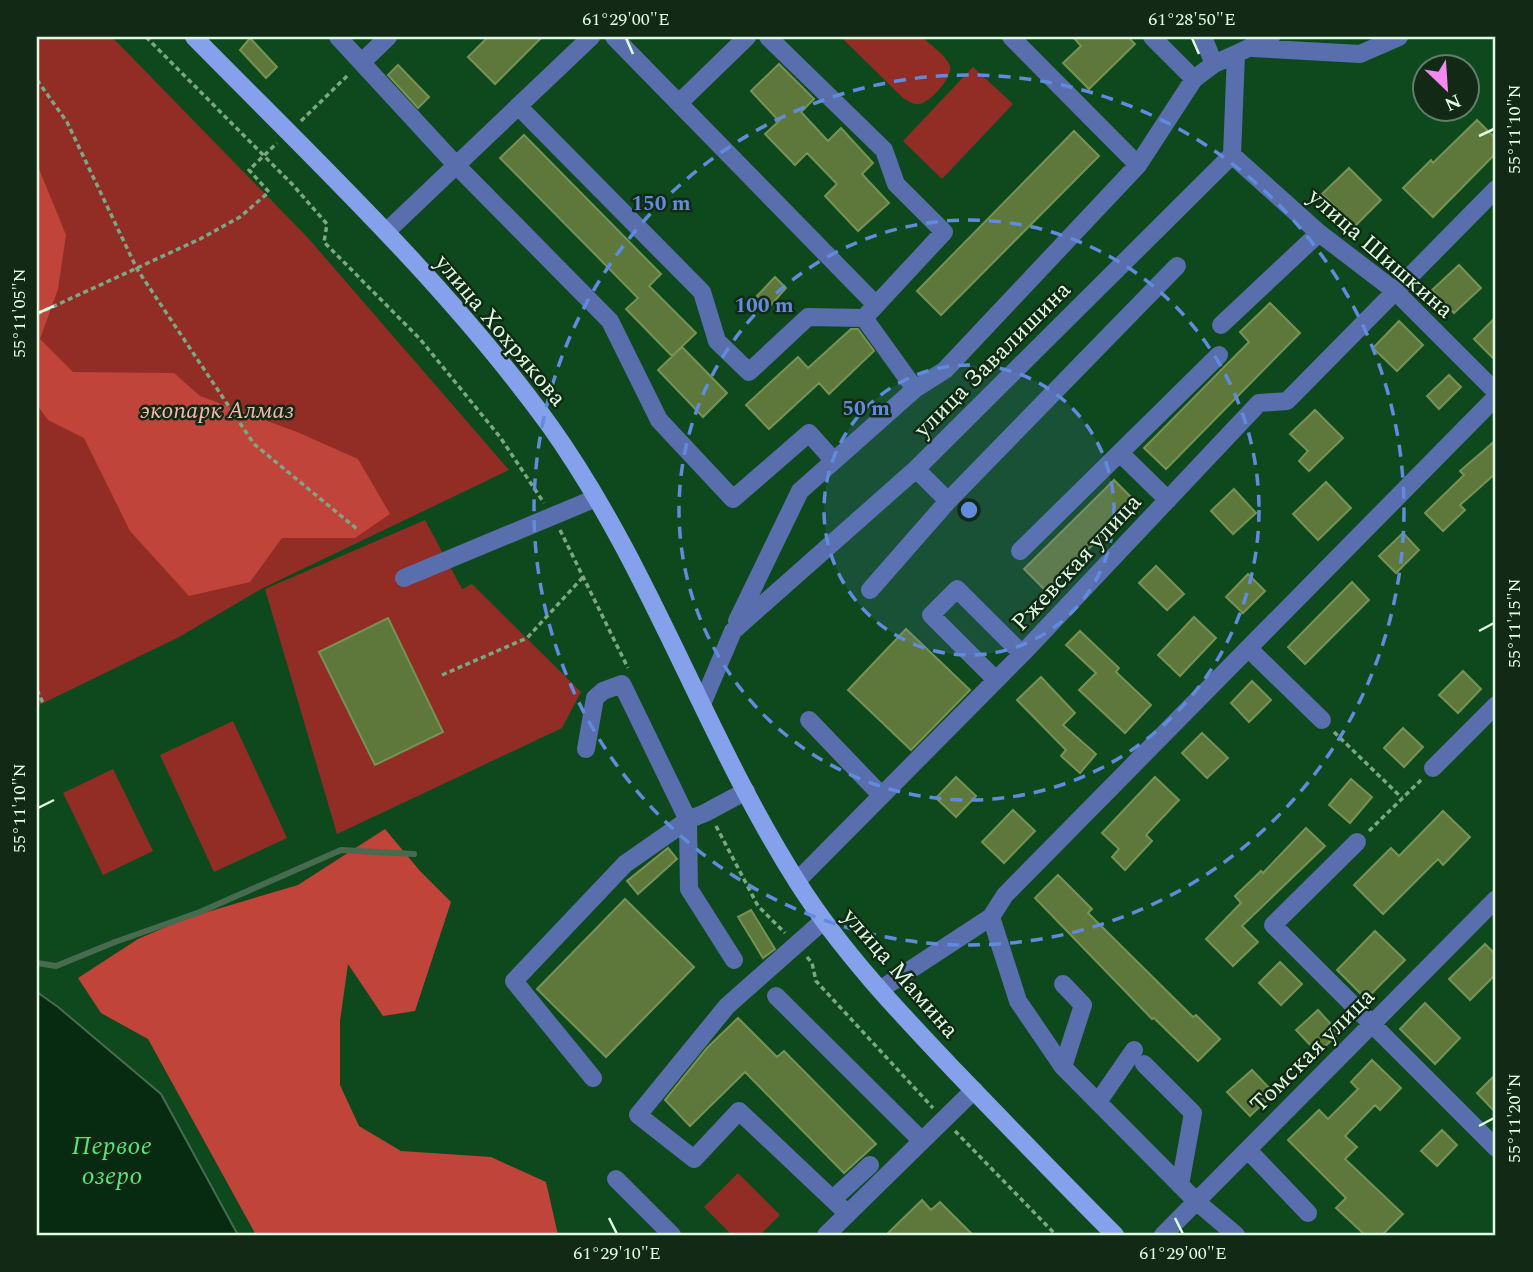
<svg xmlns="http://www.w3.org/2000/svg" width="1533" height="1272" font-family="Spectral,serif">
<rect width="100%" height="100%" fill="#0e491e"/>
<!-- green -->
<path fill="#922d25" d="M37 37H112L308 238 509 470 261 589 179 637 37 706Z
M841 37H922C930 45 946 55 950 66 953 77 930 103 919 104 914 105 908 101 903 98Z
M973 67 1013 104 942 179 903 141Z
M425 520 462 589 472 584 581 692 562 728 337 834 265 589Z
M233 721 287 838 214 872 160 755Z
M113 769 153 851 103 875 63 793Z
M738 1173 780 1215 760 1235H732L704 1207Z"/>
<!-- forest -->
<path fill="#c0443a" d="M37 164 66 235 58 289 40 339 73 372 174 373 200 396 297 432 358 459 390 514 355 538H282L250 582 189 596 130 531 84 438 48 420 37 405Z
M385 829 420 871 451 902 415 1011 383 1016 348 964 340 1021V1085L359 1126 401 1151 491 1157 546 1182 558 1235H256L148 1039 101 1013 78 978 138 939 187 918 298 885Z"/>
<!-- water -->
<path fill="#072b10" stroke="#486a4f" stroke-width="2" d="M37 992 58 1007 161 1094 238 1235H37Z"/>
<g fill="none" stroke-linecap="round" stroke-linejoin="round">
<!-- stream -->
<path stroke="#486a4f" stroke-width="6" d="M37 963 56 966 115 942 200 912 341 850 414 854"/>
</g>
<!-- building -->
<path fill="#5e783c" stroke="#779254" stroke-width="2" d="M488 37H542L495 84 468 57Z
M1073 37H1128L1135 44 1089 89 1063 63 1081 46Z
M250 38 277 67 266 78 240 50Z
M779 64 814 99 801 112 828 141 841 128 873 163 862 174 889 203 858 231 825 196 837 184 807 153 795 165 765 134 779 121 751 91Z
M398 65 429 97 418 108 388 75Z
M1477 120 1496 139V153L1433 217 1403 188 1431 160 1433 163Z
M1074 131 1099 156 941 315 917 291Z
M524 135 661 274 649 286 696 333 672 356 626 309 638 298 500 158Z
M1349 168 1381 200 1355 226 1322 194Z
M1459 265 1481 288 1454 313 1432 290Z
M775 277 786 288 769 307 757 296Z
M1270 303 1300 333 1166 469 1144 448 1249 342 1240 332Z
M1496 317V361L1474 339Z
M1399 321 1423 345 1397 371 1373 348Z
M851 329H858L874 351 829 394 819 383 769 429 746 405 798 357 808 368Z
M682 347 727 393 703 417 658 370Z
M1449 375 1461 387 1439 409 1427 396Z
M1315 410 1343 438 1309 471 1299 461 1308 451 1290 434Z
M1496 440V473L1460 505 1465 510 1443 531 1425 513 1464 475 1460 471Z
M1114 480 1136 502 1046 591 1024 569Z
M1326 482 1351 508 1318 540 1293 514Z
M1234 489 1256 513 1233 534 1211 511Z
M1403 533 1419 550 1396 573 1379 556Z
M1156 566 1184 594 1167 610 1139 583Z
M1248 574 1265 591 1243 613 1226 597Z
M1352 582 1369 600 1305 664 1288 647Z
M1194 617 1216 638 1180 676 1158 655Z
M388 618 443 732 375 765 319 652Z
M906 629 970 690 911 750 848 690Z
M1080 631 1119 668 1116 672 1151 705 1125 733 1079 690 1096 673 1066 645Z
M1463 671 1481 689 1458 713 1439 695Z
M1041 677 1075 713 1063 725 1096 754 1080 773 1061 756 1066 750 1017 700Z
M1252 681 1271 700 1249 722 1231 703Z
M1403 728 1423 747 1404 767 1384 748Z
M1202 733 1228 758 1207 778 1182 753Z
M956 777 976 796 956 817 936 798Z
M1155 777 1179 800 1146 835 1152 841 1125 870 1112 857 1119 849 1102 833Z
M1351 779 1372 797 1350 823 1329 805Z
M1013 810 1035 831 1004 863 982 842Z
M1443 811 1470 837 1443 865 1438 859 1383 914 1354 885 1391 848 1399 856Z
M1306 828 1325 846 1242 926 1258 942 1233 966 1206 939 1241 903 1235 896 1261 871 1263 873Z
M668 848 677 859 638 894 627 881Z
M1058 875 1092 909 1088 913 1193 1017 1196 1015 1220 1039 1198 1061 1154 1018 1152 1019 1035 898Z
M625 899 694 967 606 1057 537 989Z
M751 910 775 949 763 958 738 917Z
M1375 931 1405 960 1366 999 1337 970Z
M1485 944 1496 955V974L1470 1000 1449 979Z
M1280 962 1302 984 1281 1005 1259 983Z
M1425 1003 1460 1038 1435 1064 1400 1029Z
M1318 1010 1339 1033 1318 1053 1296 1030Z
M738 1018 777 1057 784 1051 876 1144 844 1173 745 1072 690 1126 665 1100 707 1048Z
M1372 1060 1401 1088 1380 1110 1375 1105 1345 1136 1357 1147 1345 1159 1403 1214 1382 1235H1365L1336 1208 1346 1198 1288 1140 1319 1110 1328 1119 1358 1089 1351 1082Z
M1252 1070 1274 1093 1250 1116 1227 1092Z
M1496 1074V1113L1477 1093Z
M1442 1130 1457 1145 1437 1166 1421 1151Z
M922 1200 931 1210 940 1202 973 1235H886Z"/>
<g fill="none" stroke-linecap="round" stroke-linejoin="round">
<!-- path -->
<path stroke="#7ca785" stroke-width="3.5" stroke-dasharray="5 3.5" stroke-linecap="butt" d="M146 37 292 184 327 224 324 242 420 339 500 437 544 503
M37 80 67 122 137 269 254 444 357 529
M301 121 348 75
M37 314 200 239 240 217 269 192 249 170 277 143
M560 530 628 668
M442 675 527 638 584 576
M37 690 43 703
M1334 732 1402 798
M716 826 758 906 785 933
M1369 831 1421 780
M807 957 812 963 816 981 933 1108
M955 1131 1056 1235"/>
<!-- minor -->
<path stroke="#596eac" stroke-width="18" d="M338 37 456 165 610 321 659 420 733 499 809 433 834 461
M614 37 876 305
M768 37 884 150 896 184 944 232 864 318 915 389
M1011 37 1138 165
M1152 37 1194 79
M1203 37 1214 64
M1253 48 1360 54 1399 37
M362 62 388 37
M679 103 747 37
M518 106 702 292 717 341 749 372 808 317 864 318
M1232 155 1319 233 1395 291 1496 392
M386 232 591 37
M1221 325 1319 233
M1120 453 1168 500
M916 469 948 501
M1020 551 1219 355
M404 578 596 498
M870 590 948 501 1177 266
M737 621 800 491 915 389 945 370 1138 165 1194 79 1214 64 1236 54
M1249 649 1322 720
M996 680 931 615 957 589 1022 654
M702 704 733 631 916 469 1232 155 1236 54 1271 37
M809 720 881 795
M586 749 595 698 603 691 622 684 688 820 689 889 734 960
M1433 768 1496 705
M1357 842 1273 925 1496 1148
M797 881 1022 654 1259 403 1287 401 1496 189
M991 917 1018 1001 1063 1067
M823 921 727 1006 638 1115 694 1159 739 1111 848 1214
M1063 984 1083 1005 1063 1067 1197 1202 1236 1235
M881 989 991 917 1005 895 1496 397
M776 996 922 1141
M1144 1064 1193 1113 1180 1185
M593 1078 514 981 625 864 688 820 705 813 746 791
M1098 1102 1134 1050
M1248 1150 1308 1213
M616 1179 672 1235
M833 1199 870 1165
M826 1235 974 1090
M1163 1235 1496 899"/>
<!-- major -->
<path stroke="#86a1ec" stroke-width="18" d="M194 37C317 162 447 284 550 426 651 568 705 737 798 883 842 952 899 1012 955 1071 1008 1126 1061 1181 1115 1235"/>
</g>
<!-- ticks -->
<path fill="none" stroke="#dffce2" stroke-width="2.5" d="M626 38 633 54M1192 38 1199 54M1479 136 1494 129M38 313 54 306M1479 631 1494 623M38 808 54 800M1479 1126 1494 1118M609 1218 617 1234M1175 1218 1183 1234"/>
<!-- distance rings -->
<circle cx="969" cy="510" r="145" fill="#618bdc" fill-opacity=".12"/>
<g fill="none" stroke="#618bdc" stroke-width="3.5" stroke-dasharray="12 9">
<circle cx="969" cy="510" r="145"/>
<circle cx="969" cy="510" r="290"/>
<circle cx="969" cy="510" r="435"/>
</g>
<g text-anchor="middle" stroke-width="5" stroke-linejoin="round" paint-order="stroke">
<!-- street labels -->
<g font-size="24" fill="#dffce2" stroke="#122916">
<text transform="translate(1381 253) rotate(41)" y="8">улица Шишкина</text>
<text transform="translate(501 330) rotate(50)" y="8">улица Хохрякова</text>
<text transform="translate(992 359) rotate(-45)" y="8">улица Завалишина</text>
<text transform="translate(1076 562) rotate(-47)" y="8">Ржевская улица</text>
<text transform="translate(901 973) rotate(49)" y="8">улица Мамина</text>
<text transform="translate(1312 1050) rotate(-45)" y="8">Томская улица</text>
</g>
<!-- park labels -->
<g font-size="24" font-style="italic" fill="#f5b5ab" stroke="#122916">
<text x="217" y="418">экопарк Алмаз</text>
</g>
<!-- water labels -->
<g font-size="26" font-style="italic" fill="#57e378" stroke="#122916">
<text x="112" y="1154">Первое<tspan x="112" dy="30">озеро</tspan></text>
</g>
</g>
<circle cx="969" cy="510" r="10" fill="#618bdc" stroke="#122916" stroke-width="3.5"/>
<g font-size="21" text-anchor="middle" font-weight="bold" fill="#618bdc" stroke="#122916" stroke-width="5" stroke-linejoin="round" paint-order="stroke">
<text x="661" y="210">150 m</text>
<text x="764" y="312">100 m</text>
<text x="866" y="415">50 m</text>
</g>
<!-- border -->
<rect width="1533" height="1272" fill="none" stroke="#122916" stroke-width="77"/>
<!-- north arrow -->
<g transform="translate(1446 88) rotate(155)"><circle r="33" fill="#122916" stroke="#647d68" stroke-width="2"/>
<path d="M0-5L12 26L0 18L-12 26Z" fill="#f489f0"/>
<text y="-10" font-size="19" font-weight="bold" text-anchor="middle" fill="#dffce2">N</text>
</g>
<rect x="38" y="38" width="1456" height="1196" fill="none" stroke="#dffce2" stroke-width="2.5"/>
<g font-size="18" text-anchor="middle" fill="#dffce2">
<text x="626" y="25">61°29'00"E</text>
<text x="1192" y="25">61°28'50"E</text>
<text transform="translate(1514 129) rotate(-90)" y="6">55°11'10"N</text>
<text transform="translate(19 313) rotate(-90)" y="6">55°11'05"N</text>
<text transform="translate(1514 623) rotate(-90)" y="6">55°11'15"N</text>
<text transform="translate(19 808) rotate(-90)" y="6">55°11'10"N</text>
<text transform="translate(1514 1118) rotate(-90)" y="6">55°11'20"N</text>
<text x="617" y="1259">61°29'10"E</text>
<text x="1183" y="1259">61°29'00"E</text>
</g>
</svg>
